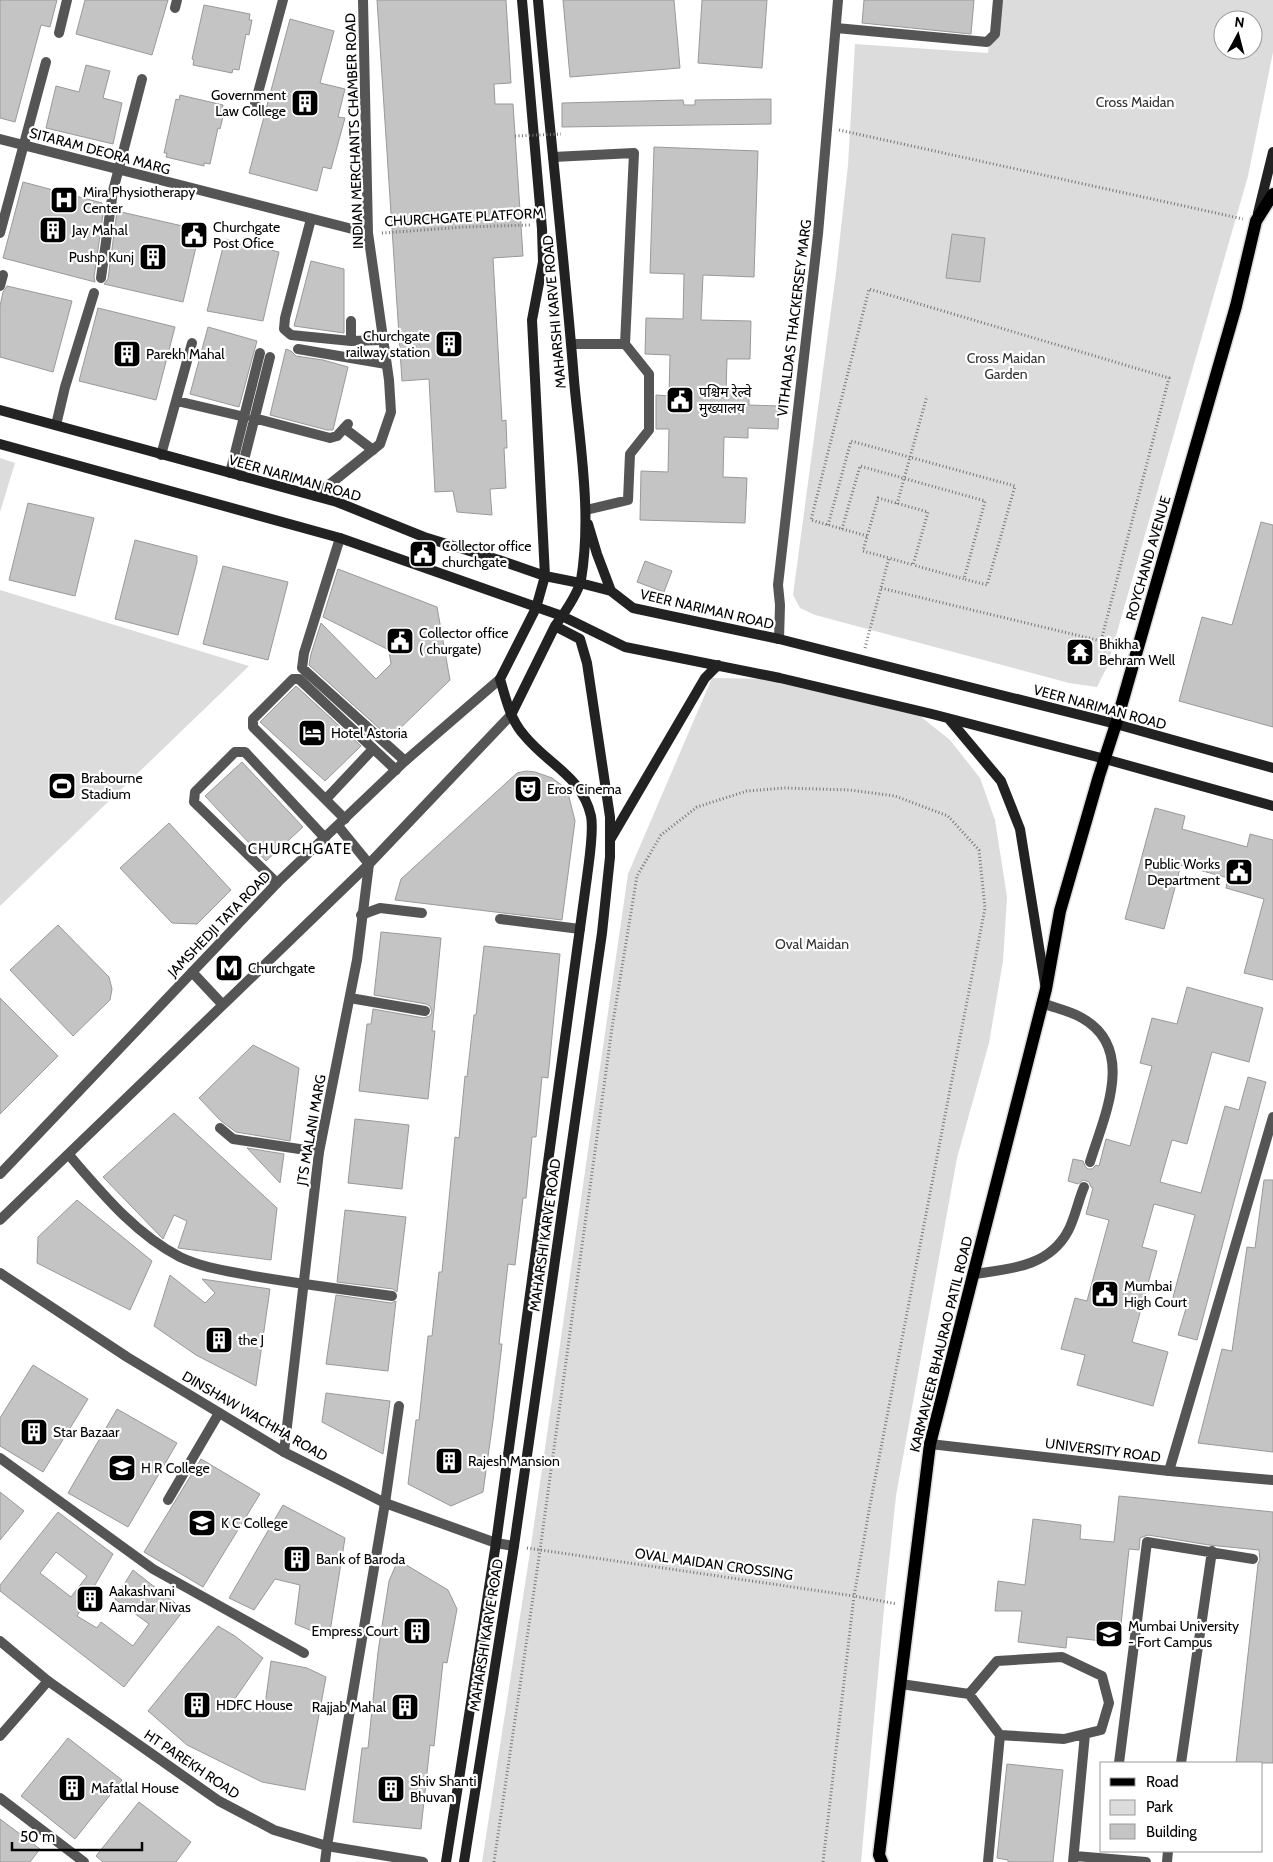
<svg xmlns="http://www.w3.org/2000/svg" width="1273" height="1862" font-family="Cabin,'Noto Sans Devanagari',sans-serif">
<rect width="100%" height="100%" fill="#fff"/>
<!-- green -->
<path fill="#dcdcdc" fill-rule="evenodd" d="M993 0H1273V52L1248 176 1107 667 1097 687 1069 683 815 615 800 608 793 595 836 273 848 165 855 44 988 53ZM1223 20H1253V50H1223Z
M0 458 15 463 0 512Z
M0 590 249 666 0 906Z
M712 678 774 679 920 716 950 740 980 778 995 820 1007 897 1003 961 989 1043 957 1158 896 1496 884 1609 861 1862H482L530 1552 628 874Z"/>
<!-- building -->
<path fill="#c4c4c4" stroke="#999" fill-rule="evenodd" d="M0 0H57L50 27 41 25 15 122 0 118Z
M85 0H168L152 55 76 34Z
M377 0H506L511 83 494 84 495 104H513L523 256 493 258 502 421 506 420 507 448H504L506 488 490 489 492 515 457 512 453 491 435 492 429 379 402 381Z
M563 0H674L680 68 570 77Z
M702 0H767L762 68 698 63Z
M864 0H974L971 34 862 23Z
M204 5 250 14 249 20H252L249 35 246 34 239 70 233 69 232 73 193 65 194 60 192 59Z
M290 19 334 31 320 83 345 89 338 117 345 118 331 169 323 167 317 191 249 173Z
M86 65 110 71 103 98 122 103 113 144 46 128 56 86 79 92Z
M180 95 223 105 222 112 224 113 220 129 218 128 210 164 204 163V166L166 157 167 153H164L176 99 179 100Z
M771 99V124L562 127V103L683 100 684 105H695V100Z
M654 147 758 151 754 277 703 275 701 320 751 321 750 359H727L726 391 749 392V405L779 406 778 429 748 428V438L724 437 723 477 747 478 745 523 640 520 641 471 668 472 669 429H656V395L669 396 670 355 645 354 646 318 683 319 684 274 650 273Z
M23 182 102 203 101 207 104 208 94 277 95 282 3 258Z
M117 211 200 230 183 302 104 284 108 279Z
M952 234 985 238 980 282 946 278Z
M225 239 279 252 263 321 207 311Z
M311 261 344 269V333L294 326Z
M7 286 72 301 53 372 0 357V306L3 292Z
M98 308 175 327 156 400 79 381Z
M208 327 257 341 239 407 190 394Z
M286 349 291 351 296 356 323 360 348 367 333 430H327L270 415Z
M28 503 94 518 75 596 9 580Z
M1261 522 1273 525V727L1179 701 1202 617 1232 625Z
M135 540 197 556V562L178 635 115 619Z
M645 561 672 571 664 592 637 582Z
M223 566 288 582 268 660 203 644Z
M338 569 437 607 450 680 390 738 309 665 311 654 321 623 376 679 391 664 389 650 323 617Z
M296 686 361 746 325 781 260 722Z
M242 762 303 827 266 861 205 796Z
M526 771 535 772 552 778 567 789 575 821 562 920 395 900 401 879 517 773Z
M1155 808 1185 816 1182 829 1247 847 1250 834 1273 840V980L1244 973 1264 899 1226 888 1228 878 1181 865 1164 929 1125 919Z
M169 823 231 890 197 924 172 923 120 868Z
M58 925 109 977 112 989 110 1000 73 1036 10 970Z
M381 932 441 938 432 1031H435L428 1099 359 1091 367 1024H371L373 1009 424 1018 430 1016 432 1012 430 1006 426 1004 374 995Z
M484 946 560 954 548 1078 542 1077 536 1137H532L526 1198H523L515 1265 508 1264 499 1344H502L493 1421 483 1492 451 1506 408 1484 416 1420H419L428 1336H432L439 1272H442L455 1137 459 1138 465 1076 467 1077 474 1015H476Z
M1187 987 1263 1008 1249 1062 1212 1052 1187 1144 1172 1140 1160 1182 1201 1193 1225 1106 1239 1110 1248 1077 1266 1082 1197 1340 1178 1335 1187 1305 1172 1301 1195 1215 1154 1204 1142 1247 1157 1251 1132 1342 1168 1352 1153 1406 1077 1385 1085 1355 1061 1349 1075 1298 1087 1301 1109 1220 1086 1214 1093 1188 1091 1187 1089 1182 1083 1180 1078 1184 1068 1181 1073 1159 1083 1161 1085 1166 1088 1169H1092L1096 1165 1099 1166 1106 1139 1130 1146 1152 1066 1140 1063 1152 1018 1177 1024Z
M0 998 58 1056 0 1114Z
M253 1045 299 1068 290 1141 236 1132 221 1121 199 1098Z
M174 1113 277 1208 271 1260 178 1248 187 1221 174 1215 163 1239 103 1177Z
M355 1119 409 1125 402 1189 348 1183Z
M247 1148 284 1154 280 1183Z
M1264 1180H1273V1452L1198 1443 1222 1349 1232 1351 1247 1247 1255 1248Z
M77 1200 152 1261 130 1310 37 1263 38 1237Z
M345 1210 406 1217 397 1292 393 1289 337 1282Z
M170 1275 205 1303 215 1293 202 1279 270 1289 256 1386 196 1355 154 1326Z
M336 1295 391 1303 396 1301 388 1371 326 1364Z
M33 1365 88 1399 43 1472 0 1446V1418Z
M326 1393 390 1401 383 1454 322 1422Z
M117 1409 177 1443 128 1527 68 1493Z
M201 1459 260 1494 203 1587 144 1552Z
M0 1492 24 1511 0 1540Z
M1119 1496 1273 1512V1763H1236L1258 1564 1260 1560 1259 1550 1209 1545 1148 1535 1140 1538 1139 1550 1129 1549 1119 1643 1067 1637 1066 1648 1018 1642 1022 1611H995L998 1581 1025 1585 1033 1519 1081 1525 1080 1539 1114 1542Z
M283 1505 345 1538 329 1638 295 1624 300 1585 275 1579 254 1610 229 1598Z
M58 1512 113 1554 77 1616 97 1628 101 1622 133 1646 149 1624 115 1599 133 1570 184 1610 124 1687 0 1591V1585ZM56 1552 87 1576 71 1597 40 1573Z
M398 1560 448 1590 457 1609 447 1663 443 1662 434 1746 430 1745 421 1829 353 1822 362 1748H368L378 1652 389 1581Z
M218 1626 235 1636 263 1658 230 1706 264 1712 271 1661 307 1668 326 1677 305 1790 262 1782 187 1745 148 1711Z
M68 1738 122 1780 75 1839 21 1796Z
M1007 1764 1063 1770 1053 1862H1008V1860L997 1858Z
M139 1802 191 1842 176 1862H103L96 1856Z
M0 1819 40 1849 30 1862H0Z"/>
<g fill="none" stroke-linecap="round" stroke-linejoin="round">
<defs>
<path id="primary" d="M882 1862 879 1855 930 1444 1046 989 1060 911 1099 776 1116 724 1236 306 1256 221 1273 194"/>
</defs>
<!-- primary casing -->
<use href="#primary" stroke="#dbdbdb" stroke-width="15"/>
<!-- path -->
<path stroke="#777" stroke-width="3" stroke-dasharray="1 2.5" stroke-linecap="butt" d="M839 130 1243 219
M382 233 464 227 530 225
M897 504 927 396
M828 525 851 441 1015 486 987 585 964 579
M842 529 860 466 985 501 964 579 913 565
M867 536 811 520 869 289 1169 378 1101 641 881 588
M865 648 889 558 863 551 878 498 928 512 913 565 889 558
M527 1548 854 1596 897 1604
M494 1862 540 1550 612 1028 637 876 661 835 697 807 747 791 785 788 850 790 895 796 948 816 979 850 985 908 870 1505 854 1596 823 1862"/>
<!-- service -->
<path stroke="#555" stroke-width="10" d="M175 8 177 0
M836 28 987 42 995 34 998 0
M59 33 67 0
M255 104 283 0
M553 157 634 153 625 344H571
M311 219 285 318 284 329 291 335 351 341 382 340
M0 233 46 62
M101 278 113 191 142 79
M0 286 3 275
M351 341V321
M298 349 386 364
M177 401 245 417
M254 418 330 438 337 436 348 424
M56 425 65 387 94 293
M344 428 373 450
M161 455 192 343
M230 473 260 353
M240 476 270 357
M586 510 628 500 630 454 649 430V374L625 344
M340 538 304 653 302 668 405 761
M326 799 373 749
M345 819 253 727V719L293 679H299L396 770
M277 883 194 802 195 792 235 752H245L325 838
M361 915 380 908 422 913
M500 919 580 929
M1042 1003C1055 1008 1071 1011 1082 1018 1137 1049 1104 1116 1090 1162
M220 1128 233 1139 319 1152
M69 1155C101 1192 135 1234 180 1257 203 1268 228 1271 253 1276 300 1284 346 1290 392 1296
M974 1274C1009 1269 1049 1267 1068 1231 1075 1218 1078 1201 1084 1187
M0 1458 153 1569 304 1653
M1169 1471 1273 1117
M168 1500 219 1413
M385 1503 399 1406
M901 1684 969 1694 997 1661 1062 1657 1102 1676 1109 1703 1101 1730 1064 1739 1000 1735 969 1694
M1119 1763 1147 1542 1253 1559
M1181 1763 1212 1551
M0 1798 84 1862
M1075 1856 1146 1862
M325 1862 327 1846
M988 1862 1000 1735
M1073 1862 1085 1734
M1167 1862 1168 1851"/>
<!-- minor -->
<path stroke="#555" stroke-width="10" d="M0 139 368 233
M315 496 380 444 391 412 389 380 368 233 363 0
M350 998 425 1011
M930 1444 1169 1471 1273 1480
M284 1452 319 1152 357 960 369 864 338 826
M0 1736 48 1681
M327 1846 385 1503"/>
<!-- tertiary -->
<path stroke="#555" stroke-width="10" d="M779 639 780 605 778 585 818 234 838 0
M192 972 222 1004
M0 1174 277 883 405 761 500 679
M0 1220 369 864 511 715
M0 1273 127 1357 284 1452 385 1503 496 1543 514 1546
M0 1641 48 1681 219 1801 274 1830 327 1846 423 1862"/>
<!-- secondary -->
<path stroke="#222" stroke-width="10" d="M1258 213 1273 152
M0 410 337 502 424 537 499 560 545 576 580 583 611 591 633 608 779 639 1116 724 1273 768
M0 444 340 538 562 616 625 647 780 678 932 714 1105 759 1273 806
M588 524 597 554 611 591
M511 715 555 626C563 615 578 593 581 580 592 514 580 446 574 380 564 253 549 127 538 0
M949 719 1001 781 1020 829 1045 984
M610 840 705 678 718 665
M446 1862 496 1543 587 877C589 861 594 831 591 816 582 776 547 764 524 735 510 719 506 699 500 679L536 608 545 576 532 320 543 262 542 229 522 0
M464 1862 514 1546 602 933 610 857V817L587 663 580 639 555 626"/>
<!-- primary -->
<use href="#primary" stroke="#000" stroke-width="12"/>
<!-- path-bridge -->
<path stroke="#777" stroke-width="3" stroke-dasharray="1 2.5" stroke-linecap="butt" d="M515 136 561 134"/>
</g>
<!-- icons -->
<defs>
<symbol id="building-square" viewBox="-11 -11 22 22"><rect x="-9" y="-9" width="18" height="18" rx="4" fill="#000" stroke="#fff"/><path d="M-4-6H4V6H1V3H-1V6H-4ZM-2.5-4.3h1.7v1.8h-1.7ZM.8-4.3h1.7v1.8H.8ZM-2.5-1h1.7V.8h-1.7ZM.8-1h1.7V.8H.8Z" fill="#fff"/></symbol>
<symbol id="hospital-square" viewBox="-11 -11 22 22"><rect x="-9" y="-9" width="18" height="18" rx="4" fill="#000" stroke="#fff"/><path d="M-5-5h3v3.5h4V-5h3V5h-3V1.5h-4V5h-3Z" fill="#fff"/></symbol>
<symbol id="civic-square" viewBox="-11 -11 22 22"><rect x="-9" y="-9" width="18" height="18" rx="4" fill="#000" stroke="#fff"/><path d="M-.6-6.5H3V-4.5H.6V-3L4-1V1h2V6H-6V1h2V-1L-.6-3ZM-1.2 2.5V6h2.4V2.5Z" fill="#fff"/></symbol>
<symbol id="temple-square" viewBox="-11 -11 22 22"><rect x="-9" y="-9" width="18" height="18" rx="4" fill="#000" stroke="#fff"/><path d="M0-6L5-2H3V0L6.5 2.5H4V6H1.5V3h-3V6H-4V2.5H-6.5L-3 0V-2H-5Z" fill="#fff"/></symbol>
<symbol id="hotel-square" viewBox="-11 -11 22 22"><rect x="-9" y="-9" width="18" height="18" rx="4" fill="#000" stroke="#fff"/><path d="M-6-4.5h1.5V1H6V5H4.5V3h-9V5H-6ZM-4 0a1.8 1.8 0 1 1 3.6 0ZM.5 0V-2.5h3Q6-2.5 6 0Z" fill="#fff"/></symbol>
<symbol id="stadium-square" viewBox="-11 -11 22 22"><rect x="-9" y="-9" width="18" height="18" rx="4" fill="#000" stroke="#fff"/><path d="M0-5a6.5 5 0 1 0 0 10a6.5 5 0 1 0 0-10ZM-3.5-1.8h7v3.6h-7Z" fill="#fff"/></symbol>
<symbol id="theatre-square" viewBox="-11 -11 22 22"><rect x="-9" y="-9" width="18" height="18" rx="4" fill="#000" stroke="#fff"/><path d="M-5-5.5Q0-4 5-5.5V0Q5 5 0 6Q-5 5-5 0ZM-3.3-2.5H-1v1.5H-3.3ZM1-2.5H3.3v1.5H1ZM-2.8 1Q0 5.5 2.8 1Z" fill="#fff"/></symbol>
<symbol id="metro-square" viewBox="-11 -11 22 22"><rect x="-9" y="-9" width="18" height="18" rx="4" fill="#000" stroke="#fff"/><path d="M-5.5 5V-5H-3L0 0L3-5H5.5V5H3V-.5L0 4L-3-.5V5Z" fill="#fff"/></symbol>
<symbol id="university-square" viewBox="-11 -11 22 22"><rect x="-9" y="-9" width="18" height="18" rx="4" fill="#000" stroke="#fff"/><path d="M0-5L7-2L0 1L-7-2ZM-4 1L0 2.5L4 1V4Q0 6-4 4Z" fill="#fff"/></symbol>
</defs>
<g fill-rule="evenodd">
<use href="#building-square" x="289" y="87" width="32" height="32"/>
<use href="#hospital-square" x="48" y="184" width="32" height="32"/>
<use href="#building-square" x="37" y="214" width="32" height="32"/>
<use href="#civic-square" x="178" y="219" width="32" height="32"/>
<use href="#building-square" x="137" y="241" width="32" height="32"/>
<use href="#building-square" x="433" y="328" width="32" height="32"/>
<use href="#building-square" x="111" y="338" width="32" height="32"/>
<use href="#civic-square" x="664" y="384" width="32" height="32"/>
<use href="#civic-square" x="407" y="538" width="32" height="32"/>
<use href="#civic-square" x="384" y="625" width="32" height="32"/>
<use href="#temple-square" x="1064" y="636" width="32" height="32"/>
<use href="#hotel-square" x="296" y="717" width="32" height="32"/>
<use href="#stadium-square" x="46" y="770" width="32" height="32"/>
<use href="#theatre-square" x="512" y="773" width="32" height="32"/>
<use href="#civic-square" x="1223" y="856" width="32" height="32"/>
<use href="#metro-square" x="213" y="952" width="32" height="32"/>
<use href="#civic-square" x="1089" y="1278" width="32" height="32"/>
<use href="#building-square" x="203" y="1324" width="32" height="32"/>
<use href="#building-square" x="18" y="1416" width="32" height="32"/>
<use href="#building-square" x="433" y="1445" width="32" height="32"/>
<use href="#university-square" x="106" y="1452" width="32" height="32"/>
<use href="#university-square" x="186" y="1507" width="32" height="32"/>
<use href="#building-square" x="281" y="1543" width="32" height="32"/>
<use href="#building-square" x="74" y="1583" width="32" height="32"/>
<use href="#building-square" x="401" y="1615" width="32" height="32"/>
<use href="#university-square" x="1093" y="1618" width="32" height="32"/>
<use href="#building-square" x="181" y="1689" width="32" height="32"/>
<use href="#building-square" x="389" y="1691" width="32" height="32"/>
<use href="#building-square" x="56" y="1772" width="32" height="32"/>
<use href="#building-square" x="375" y="1773" width="32" height="32"/>
</g>
<g text-anchor="middle" stroke-width="4.5" stroke-linejoin="round" paint-order="stroke">
<!-- poi labels -->
<g font-size="14" fill="#000" stroke="#fff" text-anchor="start">
<text x="286" y="100" text-anchor="end">Government<tspan x="286" dy="16">Law College</tspan></text>
<text x="83" y="197">Mira Physiotherapy<tspan x="83" dy="16">Center</tspan></text>
<text x="213" y="232">Churchgate<tspan x="213" dy="16">Post Ofice</tspan></text>
<text x="72" y="235">Jay Mahal</text>
<text x="134" y="262" text-anchor="end">Pushp Kunj</text>
<text x="430" y="341" text-anchor="end">Churchgate<tspan x="430" dy="16">railway station</tspan></text>
<text x="146" y="359">Parekh Mahal</text>
<text x="699" y="397">पश्चिम रेल्वे<tspan x="699" dy="16">मुख्यालय</tspan></text>
<text x="442" y="551">Collector office<tspan x="442" dy="16">churchgate</tspan></text>
<text x="419" y="638">Collector office<tspan x="419" dy="16">( churgate)</tspan></text>
<text x="1099" y="649">Bhikha<tspan x="1099" dy="16">Behram Well</tspan></text>
<text x="331" y="738">Hotel Astoria</text>
<text x="81" y="783">Brabourne<tspan x="81" dy="16">Stadium</tspan></text>
<text x="547" y="794">Eros Cinema</text>
<text x="1220" y="869" text-anchor="end">Public Works<tspan x="1220" dy="16">Department</tspan></text>
<text x="248" y="973">Churchgate</text>
<text x="1124" y="1291">Mumbai<tspan x="1124" dy="16">High Court</tspan></text>
<text x="238" y="1345">the J</text>
<text x="53" y="1437">Star Bazaar</text>
<text x="468" y="1466">Rajesh Mansion</text>
<text x="141" y="1473">H R College</text>
<text x="221" y="1528">K C College</text>
<text x="316" y="1564">Bank of Baroda</text>
<text x="109" y="1596">Aakashvani<tspan x="109" dy="16">Aamdar Nivas</tspan></text>
<text x="1128" y="1631">Mumbai University<tspan x="1128" dy="16">- Fort Campus</tspan></text>
<text x="398" y="1636" text-anchor="end">Empress Court</text>
<text x="216" y="1710">HDFC House</text>
<text x="386" y="1712" text-anchor="end">Rajjab Mahal</text>
<text x="410" y="1786">Shiv Shanti<tspan x="410" dy="16">Bhuvan</tspan></text>
<text x="91" y="1793">Mafatlal House</text>
</g>
<!-- park labels -->
<g font-size="14" fill="#333" stroke="#fff">
<text x="1135" y="107">Cross Maidan</text>
<text x="1006" y="363">Cross Maidan<tspan x="1006" dy="16">Garden</tspan></text>
<text x="812" y="949">Oval Maidan</text>
</g>
<!-- street labels -->
<g font-size="14" fill="#000" stroke="#fff">
<text transform="translate(354 131) rotate(-92)" y="5">INDIAN MERCHANTS CHAMBER ROAD</text>
<text transform="translate(100 151) rotate(15)" y="5">SITARAM DEORA MARG</text>
<text transform="translate(464 217) rotate(-3)" y="5">CHURCHGATE PLATFORM</text>
<text transform="translate(554 312) rotate(-95)" y="5">MAHARSHI KARVE ROAD</text>
<text transform="translate(794 318) rotate(-83)" y="5">VITHALDAS THACKERSEY MARG</text>
<text transform="translate(295 478) rotate(16)" y="5">VEER NARIMAN ROAD</text>
<text transform="translate(1148 558) rotate(-74)" y="5">ROYCHAND AVENUE</text>
<text transform="translate(707 609) rotate(13)" y="5">VEER NARIMAN ROAD</text>
<text transform="translate(1100 707) rotate(15)" y="5">VEER NARIMAN ROAD</text>
<text transform="translate(219 924) rotate(-46)" y="5">JAMSHEDJI TATA ROAD</text>
<text transform="translate(311 1130) rotate(-80)" y="5">JTS MALANI MARG</text>
<text transform="translate(545 1235) rotate(-82)" y="5">MAHARSHI KARVE ROAD</text>
<text transform="translate(941 1344) rotate(-76)" y="5">KARMAVEER BHAURAO PATIL ROAD</text>
<text transform="translate(255 1416) rotate(30)" y="5">DINSHAW WACHHA ROAD</text>
<text transform="translate(1103 1450) rotate(7)" y="5">UNIVERSITY ROAD</text>
<text transform="translate(714 1564) rotate(8)" y="5">OVAL MAIDAN CROSSING</text>
<text transform="translate(486 1635) rotate(-81)" y="5">MAHARSHI KARVE ROAD</text>
<text transform="translate(192 1764) rotate(34)" y="5">HT PAREKH ROAD</text>
</g>
<!-- neighbourhood labels -->
<g font-size="15" letter-spacing="1" fill="#000" stroke="#fff">
<text x="300" y="854">CHURCHGATE</text>
</g>
</g>
<!-- legend -->
<rect x="1100" y="1762" width="162" height="90" fill="#ffffff" stroke="#999999"/>
<rect x="1110" y="1778" width="25" height="8" fill="#000000" stroke="#999999"/>
<text x="1146" y="1787" font-size="15" fill="#000000">Road</text>
<rect x="1110" y="1800" width="25" height="15" fill="#dcdcdc" stroke="#999999"/>
<text x="1146" y="1812" font-size="15" fill="#000000">Park</text>
<rect x="1110" y="1824" width="25" height="15" fill="#c4c4c4" stroke="#999999"/>
<text x="1146" y="1837" font-size="15" fill="#000000">Building</text>
<!-- north arrow -->
<g transform="translate(1238 35) rotate(7)"><circle r="24" fill="#ffffff" stroke="#999999"/>
<path d="M0-4L9 19L0 12L-9 19Z" fill="#000000"/>
<text y="-8" font-size="14" font-weight="bold" text-anchor="middle" fill="#000000">N</text>
</g>
<!-- scale -->
<path d="M12 1842v8h130v-8" fill="none" stroke="#000000" stroke-width="2.5"/>
<text x="20" y="1842" font-size="15" fill="#000000" stroke="#ffffff" stroke-width="4" paint-order="stroke">50 m</text>
</svg>
